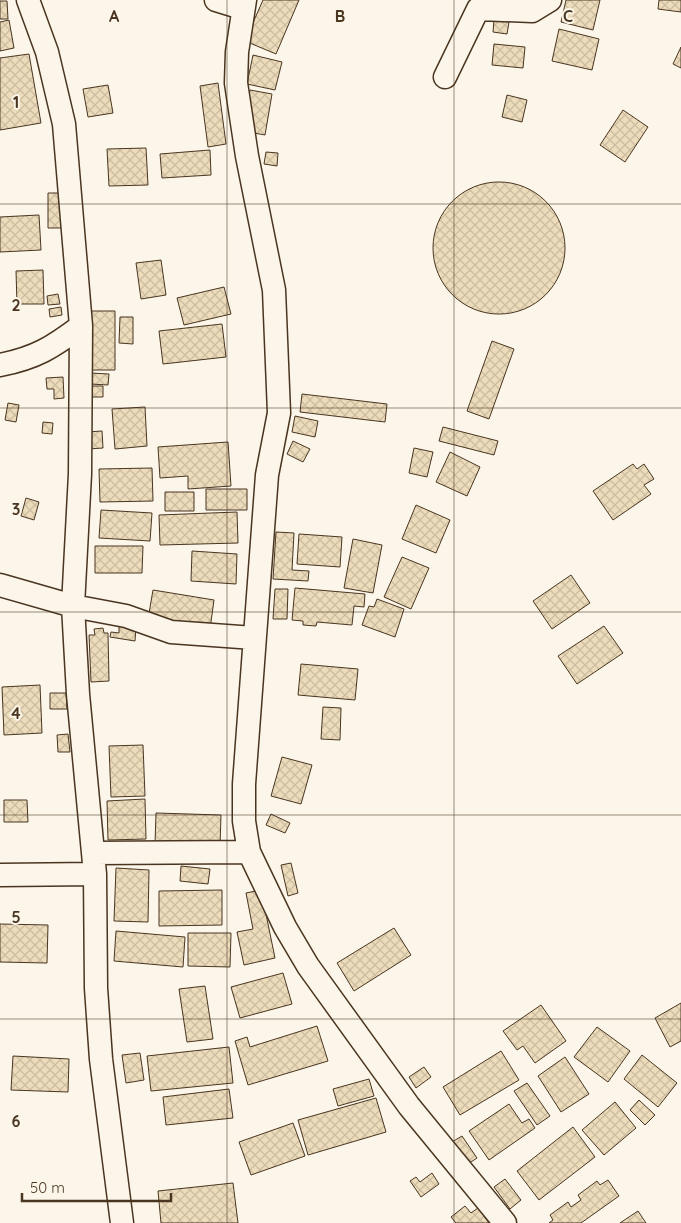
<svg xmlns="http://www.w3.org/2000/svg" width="681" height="1223" font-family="Quicksand,sans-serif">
<defs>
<pattern id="building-cross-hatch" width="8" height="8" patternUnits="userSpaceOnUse" patternTransform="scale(1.25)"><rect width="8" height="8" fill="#ecdcbc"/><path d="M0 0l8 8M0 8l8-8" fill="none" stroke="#ccbda1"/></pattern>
</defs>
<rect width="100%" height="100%" fill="#fbf6e9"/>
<!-- building -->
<path fill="url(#building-cross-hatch)" stroke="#4a3520" d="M263 0H299L276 54 245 41Z
M566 0H600L593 30 561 22Z
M659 0H681V12L658 9Z
M0 1H7L8 19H0Z
M9 20 14 48 0 51V22Z
M494 20 509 22 507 34 493 32Z
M559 29 599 39 592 70 552 61Z
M494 44 525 47 523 68 492 65Z
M681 47V68L673 64Z
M29 54 41 123 0 130V58Z
M253 55 282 62 275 90 247 84Z
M218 83 226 144 208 147 200 86Z
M108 85 113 113 88 117 83 89Z
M250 90 272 94 265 135 243 131Z
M507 95 527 100 522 122 502 117Z
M623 110 648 127 625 162 600 145Z
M146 148 148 185 109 186 107 149Z
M210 150 211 175 162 178 160 154Z
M266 152 278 153 277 166 264 164Z
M433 248a66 66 0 1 1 132 0a66 66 0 1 1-132 0Z
M48 193H63L62 228H48Z
M39 215 41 250 0 252V217Z
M161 260 166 295 141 299 136 263Z
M43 270 44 304H17L16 271Z
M224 287 231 314 184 325 177 298Z
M58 294 60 304 48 305 47 296Z
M61 307 62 315 50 317 49 309Z
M91 311H115V370H91Z
M120 317H133V344L119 343Z
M222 324 226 357 163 364 159 331Z
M492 341 514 349 489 419 467 411Z
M90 373 109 374 108 385 90 384Z
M63 377 64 398 54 399V389H47L46 378Z
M92 386H103V397H92Z
M302 394 387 404 385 422 300 412Z
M8 403 19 405 16 422 5 420Z
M145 407 147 446 115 449 112 409Z
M295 416 318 421 315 437 292 432Z
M43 422 53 423 52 434 42 433Z
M443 427 498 441 494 455 439 441Z
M102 431 103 448 88 449 87 432Z
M293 441 310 449 303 462 287 454Z
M228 442 231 486 188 489V476L160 478 158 447Z
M414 448 433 452 427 477 409 473Z
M450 452 480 467 467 496 436 482Z
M633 464 637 469 644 464 654 479 644 485 651 494 613 520 593 491Z
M152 468 153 501 100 502 99 469Z
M206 489H247V510H206Z
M165 492H194V511H165Z
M26 498 39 502 34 520 21 516Z
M416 505 450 520 436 553 402 539Z
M101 510 152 513 150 541 99 538Z
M237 512 238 543 160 545 159 515Z
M276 532 294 533 292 570 309 571 308 581 273 579Z
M299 534 342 537 340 567 297 564Z
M353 539 382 545 373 593 344 588Z
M95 546H143L142 573H95Z
M192 551 237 554 236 584 191 581Z
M402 557 429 568 411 609 384 597Z
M571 575 590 603 552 629 533 601Z
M295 588 365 594 364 607 354 606 352 625 317 622 316 626 303 625V621L292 620Z
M275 589H288L287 619H273Z
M153 590 214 600 210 629 148 619Z
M377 599 404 609 395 637 362 625 369 606 374 607Z
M119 625 136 627 135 641 110 637 111 632 119 633Z
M604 626 623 653 577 684 558 656Z
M103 628 104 633H108L109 681 91 682 89 635H95L94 629Z
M301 664 358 669 355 700 298 695Z
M40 685 42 733 4 735 2 687Z
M50 693H66L67 709H50Z
M323 707 341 708 340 740 321 739Z
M68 734 70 752H58L57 735Z
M143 745 145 796 111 797 109 746Z
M282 757 312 765 301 804 271 796Z
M145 799 146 839 108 840 107 801Z
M4 800H27L28 822H4Z
M156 813 221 815 220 845 155 844Z
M271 814 290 823 285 833 266 825Z
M291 863 298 893 288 896 281 865Z
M181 866 210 869 208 884 180 881Z
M116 868 149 870 148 922 114 921Z
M222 890V925L159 926V891Z
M261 890 275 958 244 965 237 932 253 929 246 893Z
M0 924 48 925 47 963 0 962Z
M394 928 411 955 354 991 337 963Z
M116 931 185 937 183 967 114 961Z
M188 933H231L230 967 188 966Z
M283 973 292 1004 240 1018 231 987Z
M205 986 213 1039 187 1042 179 989Z
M681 1003V1041L670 1047 655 1018Z
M541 1005 566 1041 535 1063 523 1046 517 1050 503 1031Z
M317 1026 328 1061 248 1085 235 1041 247 1037 250 1047Z
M597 1027 630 1051 608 1082 574 1057Z
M229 1047 233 1083 151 1091 147 1056Z
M501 1051 519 1080 460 1115 443 1087Z
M140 1053 144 1080 126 1083 122 1055Z
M642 1055 677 1083 658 1107 624 1079Z
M13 1056 69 1059 68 1092 11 1090Z
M565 1057 589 1094 561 1112 538 1076Z
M424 1067 431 1077 416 1088 409 1077Z
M369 1079 374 1096 338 1106 333 1089Z
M527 1083 550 1116 537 1125 514 1091Z
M229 1089 233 1118 166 1125 163 1097Z
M376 1098 386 1132 308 1155 298 1120Z
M639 1100 655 1115 645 1125 630 1110Z
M615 1102 636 1128 604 1155 582 1130Z
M509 1104 522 1123 529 1119 535 1128 489 1160 469 1131Z
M293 1123 305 1156 251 1175 239 1142Z
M573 1127 595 1157 539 1200 517 1171Z
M462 1136 477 1158 468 1164 452 1142Z
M432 1173 439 1184 421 1197 410 1181 416 1177 420 1182Z
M505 1179 521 1200 510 1209 494 1187Z
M608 1180 619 1196 581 1223H549L553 1220 550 1215 568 1202 571 1207 581 1200 578 1195 597 1181 600 1185Z
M233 1183 238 1223H161L158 1191Z
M465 1206 471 1213 478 1208 489 1223H456L451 1217Z
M638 1211 646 1223H620Z"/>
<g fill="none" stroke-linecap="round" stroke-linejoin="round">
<defs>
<path id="minor" d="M28 0 47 52 64 124 81 326 80 474 73 606 78 694 95 874 96 988 101 1059 122 1223
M216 0 242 8
M245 0 237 52 236 83 247 156 274 290 279 413 267 475 244 784V821L249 852 285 927 308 966 409 1106 505 1223
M445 77 478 9 532 11 550 0
M0 365C36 358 53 347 81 326
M0 585 73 606 126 616 171 632 254 638
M93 853 249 852
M0 875 95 874"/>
</defs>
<!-- minor casing -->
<use href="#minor" stroke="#4a3520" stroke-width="25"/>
<!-- minor -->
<use href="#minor" stroke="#fbf6e9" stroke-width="22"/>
</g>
<!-- grid -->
<path fill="none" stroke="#4a3520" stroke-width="1" stroke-opacity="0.55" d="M227 0V1223M454 0V1223M0 204H681M0 408H681M0 612H681M0 815H681M0 1019H681"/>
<g font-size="16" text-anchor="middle" font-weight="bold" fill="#4a3520" stroke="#fbf6e9" stroke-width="4" stroke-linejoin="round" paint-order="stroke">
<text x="114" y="22">A</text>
<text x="340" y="22">B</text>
<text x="568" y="22">C</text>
<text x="16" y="108">1</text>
<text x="16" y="311">2</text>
<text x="16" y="515">3</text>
<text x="16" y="719">4</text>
<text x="16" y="923">5</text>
<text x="16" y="1127">6</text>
</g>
<!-- scale -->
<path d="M22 1193v8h149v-8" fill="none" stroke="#4a3520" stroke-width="2.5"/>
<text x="30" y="1193" font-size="15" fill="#4a3520" stroke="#fbf6e9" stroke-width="4" paint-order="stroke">50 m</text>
</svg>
